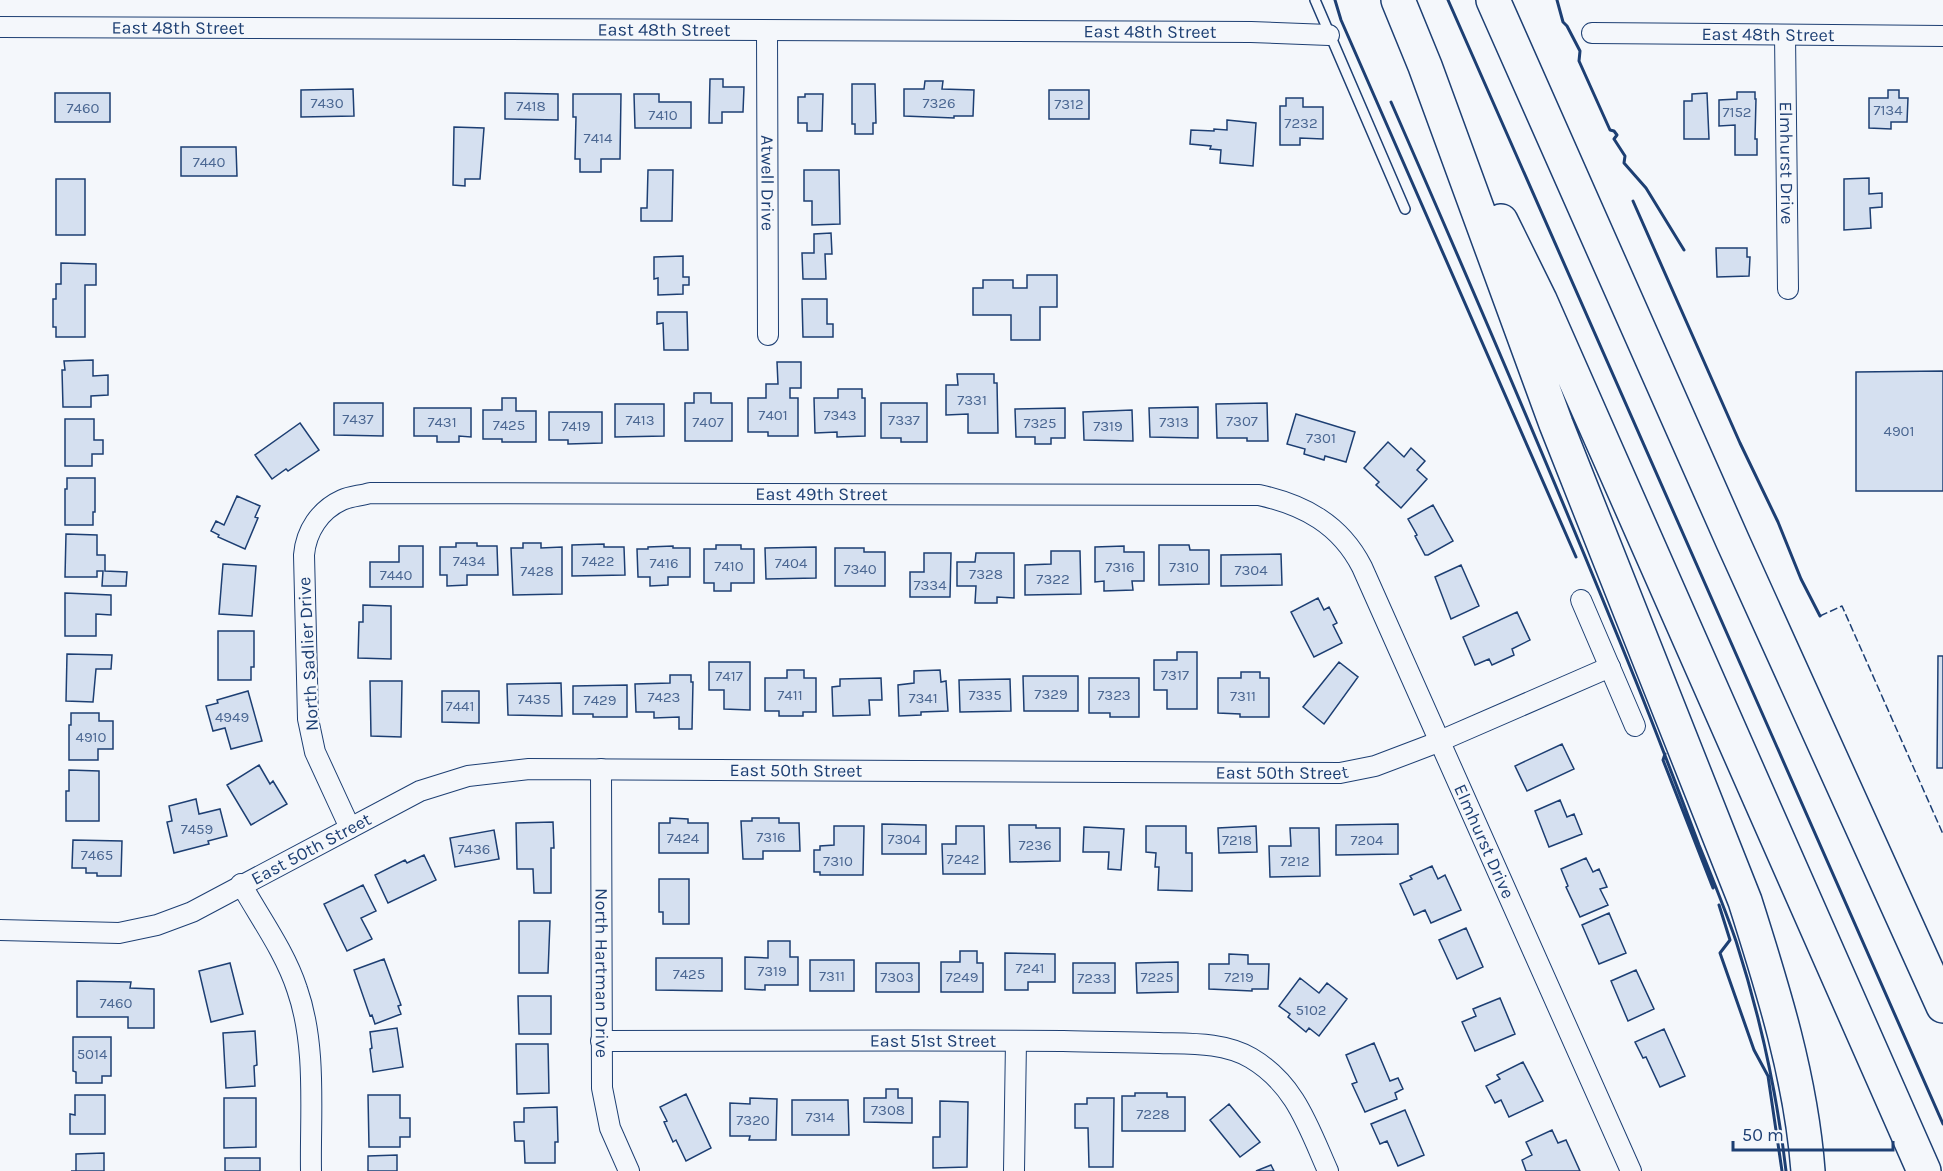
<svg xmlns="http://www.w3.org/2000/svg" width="1943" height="1171" font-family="Karla,sans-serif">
<rect width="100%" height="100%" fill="#f4f7fb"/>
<!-- building -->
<path fill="#d5e0f0" stroke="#1d3f73" stroke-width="1.5" d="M710 79H723V87H744L743 112H722V123H709Z
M925 81H943L942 89 974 90 973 116H954V118L904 116V89H924Z
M852 84H875L876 123H873V134H855V124H852Z
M353 89 354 116 301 117V90Z
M1049 90H1089V119H1049Z
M1888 90H1899V98H1908L1907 122H1891V129L1869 128V98H1888Z
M1737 92H1755V99H1756L1755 139H1757V155H1735V125L1719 126V100L1737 99Z
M55 93H110V122H55Z
M505 93 558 94V120L505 119Z
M1707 93 1709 139H1684V101H1692V94Z
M573 94H621L620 159H601V172H580V159H575L576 117H573Z
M634 94H659V102H691V128H635Z
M805 94H823L822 131H807V123H798V97H805Z
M1286 98H1303V107H1323V139L1300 138V145H1280V106H1286Z
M1227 120 1256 123 1253 166 1220 163 1221 150 1210 149 1211 146 1190 144 1191 130 1214 131V129L1227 130Z
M454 127 484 128 480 179H465V186L453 185Z
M181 147H236L237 176H181Z
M648 170H673L672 221H641V208H647Z
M804 170H839L840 224 812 225V201H804Z
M1869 178V194L1882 193V207L1870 208 1871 228 1844 230V179Z
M56 179H85V235H56Z
M831 233 832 254H825L826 279H803L802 253H814V234Z
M1716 248H1747V257H1750L1749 276 1717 277Z
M683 256V277H689V285H683V294L658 295V278L654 279V257Z
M61 263 96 264V285H85V337H56V327H53V299H56V284H61Z
M1027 275H1057V307H1040V340H1011V315H973V288H983V280H1013V288H1027Z
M802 299H827V324H833V337H803Z
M657 312H687L688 350H664L663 323 657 324Z
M93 360V376L108 375V395L91 396V407H63L62 370H65L64 361Z
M777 362H801V388H790V398H798V436H768V432H748V398H766V384H778Z
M1943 371V491H1856V372Z
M957 374H994V383H997L998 433H968V414L946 415V385H958Z
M838 389H862V398H865V436L837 437V432L815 433 814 398H838Z
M694 393H711V403H732V441H685V403H694Z
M502 398H516V411H536V442H502V439H483V410H502Z
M334 403H383V436L334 435Z
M881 403H927V442H901V438H881Z
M1267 403 1268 441H1247V438H1217L1216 404Z
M615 404H664V436L615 437Z
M1198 407V438L1150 437 1149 408Z
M414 408H471V437L459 436V442H437V436H414Z
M1065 408V438H1051V444H1035V437H1016L1015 409Z
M1132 410 1133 441 1084 440 1083 412Z
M549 412H602V443L568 444V440H549Z
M1296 414 1355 432 1346 462 1325 456 1324 460 1304 454 1305 449 1287 444Z
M65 419H94V440H103V454H92V466H65Z
M300 423 319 450 288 471 286 469 272 479 255 455Z
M1388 442 1404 457 1411 448 1425 461 1417 470 1427 479 1401 508 1376 485 1379 482 1364 468Z
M67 478H95V512H93V525H65V489H67Z
M237 496 260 506 255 517 258 518 245 549 218 537 219 535 211 531 216 521 224 525Z
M1433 505 1453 541 1428 555H1425L1415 536 1417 535 1408 519Z
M66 534 97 535V555H105V571L127 572 126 586H102L103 571H97V577H65Z
M456 543H477V546H497L498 575H467V585L447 586V575H440V547H456Z
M523 543H541V548L562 547V594L513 595 511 548H523Z
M604 544V547H624L625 575 572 576V545Z
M716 545H741V549H754V583H731V591H714V583H704V549H716Z
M1159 545H1189L1190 550H1209V584L1159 585Z
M399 546H423V587H370V562H399Z
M673 546V548H690V577H668V585L650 586V577H638L637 549H648V547Z
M1124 546V552H1144V581H1132L1133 590 1104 591V581L1095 582V547Z
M816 547V578L766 579 765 548Z
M835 548H864V552H885V586H835Z
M1051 551H1080L1081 594 1025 595V565L1051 564Z
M924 553H951L950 597H910V572H924Z
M976 553H1014V598L997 597V603H975L976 586H957V562H975Z
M1281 554 1282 585 1221 586V555Z
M223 564 256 566 252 616 219 614Z
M1461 565 1479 606 1451 619 1435 577Z
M65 593 111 595V615L96 614V636H65Z
M1318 598 1324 610 1329 607 1337 623 1333 625 1342 643 1314 657 1291 612Z
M363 605 391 606V659L358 658 359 622H363Z
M1517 612 1530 640 1512 649 1514 655 1492 665 1489 659 1475 665 1463 637Z
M218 631H254V667H251V680H218Z
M1177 652H1197V709H1167V690H1154V660H1177Z
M67 654 112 655 111 669H96L93 702 66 701Z
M1938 656H1943V768H1937Z
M709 662H750V710L724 709V690H709Z
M1339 662 1358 677 1324 724 1303 707Z
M787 670H804V678H816V712H803V716H779V711H765V678H787Z
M940 670 941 682 946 681 948 711 921 712V715L899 716 898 685 914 683V671Z
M1241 672H1260V678H1269V717H1240V714L1218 713V678H1241Z
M670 675H691V682H693L692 729H679V717L654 718V712H636L635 684 670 683Z
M1023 676H1078V711H1024Z
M881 678 882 700H869L870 715 833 716 832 687 840 686V679Z
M1089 678H1139V717H1110V713H1089Z
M1010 679 1011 711 960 712 959 680Z
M370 681H402L401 737 371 736Z
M561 683 562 716 508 715 507 684Z
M627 685V717H593V714H573V686Z
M248 691 262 741 231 749 225 728 213 731 206 706 218 703 217 700Z
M442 691H479V723L442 722Z
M71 713H99V721H113V749H98V760H69V725H71Z
M1562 744 1574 769 1527 791 1515 766Z
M259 765 270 784 273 781 287 804 251 825 227 785Z
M69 770 99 771V821H66V791H69Z
M196 799 199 814 220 809 227 836 208 841 209 844 174 853 167 822 172 821 169 806Z
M1560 800 1567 817 1574 814 1582 834 1549 847 1535 811Z
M670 818 688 819V823H708V853H659V823H670Z
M752 818H779V823H799L800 851H763V859H743L741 821H752Z
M553 822 554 848H551V893H534L533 869H517L516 823Z
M882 824 926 825V854H882Z
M1398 824V854L1336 855V825Z
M1009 825H1036V828H1060V861L1010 862Z
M834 826H864L863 875H820V872H814V850H820V846L834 845Z
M956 826H984L985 874H943L942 844H956Z
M1146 826H1186V853H1192V891L1158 890 1159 867H1155L1156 853 1146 852Z
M1256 826 1257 852 1219 853 1218 828Z
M1084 827 1124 829 1121 870 1108 869 1109 852H1083Z
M1290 828H1319L1320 876 1270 877 1269 846H1291Z
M494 830 499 859 455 867 450 838Z
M73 840 122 841 121 876H97V873H86V868H72Z
M424 855 436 880 388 903 375 875 405 860 407 863Z
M1586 858 1593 872 1599 869 1607 887 1600 889 1608 905 1580 917 1566 887 1568 886 1561 869Z
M1432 866 1438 879 1445 875 1461 910 1431 923 1425 910 1414 915 1400 884 1412 879 1410 876Z
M659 879H689V924H663V912H659Z
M363 885 376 911 361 918 372 939 347 951 324 904Z
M1609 913 1626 953 1599 964 1582 925Z
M519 921H550L548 973H519Z
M1466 928 1483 967 1457 979 1439 940Z
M768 941H790V957H798V985H765V990L745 989V957L768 958Z
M960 951H977V963H983V992H941V962H960Z
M1005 953 1055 954V982H1028V990H1005Z
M1229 954 1248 955V964H1269L1268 989H1252V991L1209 989V964H1229Z
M656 958H722V991L656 990Z
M384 959 401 1005 398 1006 401 1014 375 1024 372 1015 370 1016 354 970Z
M810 960H854V991H810Z
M1178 962V992L1137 993 1136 963Z
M230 963 243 1014 211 1022 199 971Z
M876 963H919V992H876Z
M1073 963H1115V993H1073Z
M1636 970 1654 1009 1628 1021 1611 981Z
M1300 978 1319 993 1327 983 1347 999 1319 1036 1309 1028 1306 1032 1288 1017 1290 1014 1279 1006Z
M77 981 131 982 130 988 154 989V1028H128V1017H77Z
M518 996H551V1034H519Z
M1500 998 1515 1034 1475 1051 1462 1022 1476 1016 1473 1009Z
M397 1028 403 1067 373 1072 370 1049 372 1048 370 1032Z
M1664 1029 1685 1076 1660 1087 1646 1057 1643 1058 1635 1042Z
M255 1031 257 1065 254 1066 255 1086 226 1088 223 1033Z
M73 1037H111V1076H102V1083H76V1072L73 1071Z
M1374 1043 1390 1081 1398 1078 1403 1089 1395 1093 1397 1099 1365 1112 1352 1084 1357 1082 1346 1055Z
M516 1044H548L549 1093 517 1094Z
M1523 1062 1543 1101 1509 1117 1501 1100 1495 1103 1486 1086 1500 1079 1497 1075Z
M886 1089H898V1098H912V1123L864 1122V1098H886Z
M1135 1093H1167V1097H1185V1131H1122V1096H1135Z
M686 1094 711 1148 686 1161 676 1140 673 1142 664 1122 667 1121 660 1107Z
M75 1095H105V1134H70V1114L75 1115Z
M368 1095H400V1118H410V1137H400V1147H369Z
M224 1098H256V1147L224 1148Z
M750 1098 777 1099 776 1140H749L750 1136H730V1103L750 1104Z
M1087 1098H1114L1113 1167H1089L1088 1128H1075V1104H1087Z
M792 1100H848L849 1135H792Z
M940 1101 968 1102 967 1167 933 1168V1137H940Z
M1229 1104 1260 1142 1240 1157 1210 1120Z
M557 1107 558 1142H555V1163H525L524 1141H515L514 1122H524V1108Z
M1405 1110 1424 1155 1398 1166 1387 1141 1380 1144 1371 1124Z
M1552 1130 1558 1143 1566 1140 1580 1171H1526L1522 1160 1532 1155 1526 1142Z
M104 1153V1171H71H76V1154Z
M397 1155V1171H368V1156Z
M225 1158H260V1171H225Z
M1271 1165 1274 1171H1256Z"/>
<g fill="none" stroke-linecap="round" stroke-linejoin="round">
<defs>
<path id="lane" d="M1315 0 1405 209"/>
<g id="street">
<path id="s1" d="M0 27 1251 32 1329 35"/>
<path id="s2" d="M767 31 768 335"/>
<path id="s3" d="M1592 33 1943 36"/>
<path id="s4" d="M1785 35 1788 289"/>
<path d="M1581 600 1635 726"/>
<path id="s5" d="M601 769 602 1088 610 1128 629 1171"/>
<path id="s6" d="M350 828 315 752 308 719 304 555C306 531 320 510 342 500 351 496 360 496 370 493L1259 495C1304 505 1340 524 1362 567L1631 1171"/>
<path d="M241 884C260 918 285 952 297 989 317 1046 310 1112 311 1171"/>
<path id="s7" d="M0 930 119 933 157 925 192 912 420 791 468 776 529 769 1340 773 1375 766 1433 744 1610 667"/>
<path id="s8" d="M601 1041C755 1041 909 1040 1063 1041 1095 1042 1126 1042 1158 1043 1190 1044 1223 1042 1251 1058 1295 1084 1308 1126 1328 1171"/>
<path d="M1014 1171 1016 1041"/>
</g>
<path id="highway" d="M1398 0 1425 66 1556 424 1745 901C1773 989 1801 1078 1808 1171
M1493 0 1733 542 1943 1006
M1501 221 1540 300 1924 1171"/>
</defs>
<!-- lane casing -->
<use href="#lane" stroke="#1d3f73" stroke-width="12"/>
<!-- street casing -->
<use href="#street" stroke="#1d3f73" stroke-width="22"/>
<!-- highway casing -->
<use href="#highway" stroke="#1d3f73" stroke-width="36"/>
<!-- lane -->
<use href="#lane" stroke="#f4f7fb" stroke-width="9"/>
<!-- street -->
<use href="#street" stroke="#f4f7fb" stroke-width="20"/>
<!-- highway -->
<use href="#highway" stroke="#f4f7fb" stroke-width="33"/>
<!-- fence -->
<path stroke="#1d3f73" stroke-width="1.5" stroke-dasharray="8 3" stroke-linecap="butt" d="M1820 616 1842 606 1943 834"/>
<!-- wall -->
<path stroke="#1d3f73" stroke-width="3" d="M1335 0 1341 20 1576 557
M1448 0 1943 1124
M1557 0 1563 22 1567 26 1580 51 1579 61 1610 130 1614 131 1617 135 1614 139 1625 156 1624 163 1646 188 1684 250
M1391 102C1475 294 1557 485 1635 679 1657 734 1678 789 1699 845 1712 877 1725 909 1736 941 1760 1016 1777 1093 1786 1171
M1633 201 1740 443 1778 522 1801 579 1820 616
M1665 754 1663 760 1713 888
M1719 905 1730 940 1720 953 1754 1050 1768 1076 1782 1171"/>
</g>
<g text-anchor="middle" stroke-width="4.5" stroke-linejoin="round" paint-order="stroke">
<!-- number labels -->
<g font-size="15" fill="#4b6792">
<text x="327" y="108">7430</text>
<text x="939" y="108">7326</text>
<text x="1069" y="109">7312</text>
<text x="531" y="111">7418</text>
<text x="83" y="113">7460</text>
<text x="1888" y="115">7134</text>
<text x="1737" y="117">7152</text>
<text x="663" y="120">7410</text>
<text x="1301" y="128">7232</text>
<text x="598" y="143">7414</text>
<text x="209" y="167">7440</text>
<text x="972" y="405">7331</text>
<text x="773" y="420">7401</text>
<text x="840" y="420">7343</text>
<text x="358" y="424">7437</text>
<text x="640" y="425">7413</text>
<text x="904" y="425">7337</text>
<text x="1242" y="426">7307</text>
<text x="442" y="427">7431</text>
<text x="708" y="427">7407</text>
<text x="1174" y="427">7313</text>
<text x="1040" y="428">7325</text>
<text x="509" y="430">7425</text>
<text x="576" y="431">7419</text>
<text x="1108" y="431">7319</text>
<text x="1899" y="436">4901</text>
<text x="1321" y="443">7301</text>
<text x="469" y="566">7434</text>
<text x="598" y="566">7422</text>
<text x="664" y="568">7416</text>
<text x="791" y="568">7404</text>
<text x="729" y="571">7410</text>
<text x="1120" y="572">7316</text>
<text x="1184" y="572">7310</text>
<text x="860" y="574">7340</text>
<text x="1251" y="575">7304</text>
<text x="537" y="576">7428</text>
<text x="986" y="579">7328</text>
<text x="396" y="580">7440</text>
<text x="1053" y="584">7322</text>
<text x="930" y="590">7334</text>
<text x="1175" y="680">7317</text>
<text x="729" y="681">7417</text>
<text x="1051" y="699">7329</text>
<text x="790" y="700">7411</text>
<text x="985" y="700">7335</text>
<text x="1114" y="700">7323</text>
<text x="1243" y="701">7311</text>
<text x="664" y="702">7423</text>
<text x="923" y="703">7341</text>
<text x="534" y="704">7435</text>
<text x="600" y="705">7429</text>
<text x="460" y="711">7441</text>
<text x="232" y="722">4949</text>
<text x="91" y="742">4910</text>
<text x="197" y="834">7459</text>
<text x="771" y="842">7316</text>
<text x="683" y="843">7424</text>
<text x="904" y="844">7304</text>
<text x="1237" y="845">7218</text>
<text x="1367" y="845">7204</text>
<text x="1035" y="850">7236</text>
<text x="474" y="854">7436</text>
<text x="97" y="860">7465</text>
<text x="963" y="864">7242</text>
<text x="838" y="866">7310</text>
<text x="1295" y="866">7212</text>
<text x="1030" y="973">7241</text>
<text x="772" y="976">7319</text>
<text x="689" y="979">7425</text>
<text x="832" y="981">7311</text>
<text x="897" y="982">7303</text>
<text x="962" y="982">7249</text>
<text x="1157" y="982">7225</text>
<text x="1239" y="982">7219</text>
<text x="1094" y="983">7233</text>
<text x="116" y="1008">7460</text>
<text x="1311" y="1015">5102</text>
<text x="92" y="1059">5014</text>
<text x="888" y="1115">7308</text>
<text x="1153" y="1119">7228</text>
<text x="820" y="1122">7314</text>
<text x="753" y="1125">7320</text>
</g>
<!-- street labels -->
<g font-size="18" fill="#1d3f73" stroke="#f4f7fb">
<text dy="6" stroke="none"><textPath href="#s1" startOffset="178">East 48th Street</textPath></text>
<text dy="6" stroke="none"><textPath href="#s1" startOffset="664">East 48th Street</textPath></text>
<text dy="6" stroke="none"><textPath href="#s1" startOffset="1150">East 48th Street</textPath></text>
<text dy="6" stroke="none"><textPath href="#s3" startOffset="176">East 48th Street</textPath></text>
<text dy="6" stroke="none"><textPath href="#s4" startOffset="128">Elmhurst Drive</textPath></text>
<text dy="6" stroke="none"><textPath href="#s2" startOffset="152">Atwell Drive</textPath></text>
<text dy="6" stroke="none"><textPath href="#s6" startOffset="832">East 49th Street</textPath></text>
<text transform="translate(308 654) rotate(-93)" y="6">North Sadlier Drive</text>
<text dy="6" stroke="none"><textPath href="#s7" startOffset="832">East 50th Street</textPath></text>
<text dy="6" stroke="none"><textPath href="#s7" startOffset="1318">East 50th Street</textPath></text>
<text dy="6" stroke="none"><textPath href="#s6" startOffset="1700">Elmhurst Drive</textPath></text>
<text dy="6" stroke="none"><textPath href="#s7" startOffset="330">East 50th Street</textPath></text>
<text dy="6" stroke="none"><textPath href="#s5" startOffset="204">North Hartman Drive</textPath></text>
<text dy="6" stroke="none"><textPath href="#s8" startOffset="332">East 51st Street</textPath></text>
</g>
</g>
<!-- scale -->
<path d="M1733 1141v9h160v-9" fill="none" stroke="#1d3f73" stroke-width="3"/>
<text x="1742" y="1141" font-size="18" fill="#1d3f73" stroke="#f4f7fb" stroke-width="4.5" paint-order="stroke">50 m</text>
</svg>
